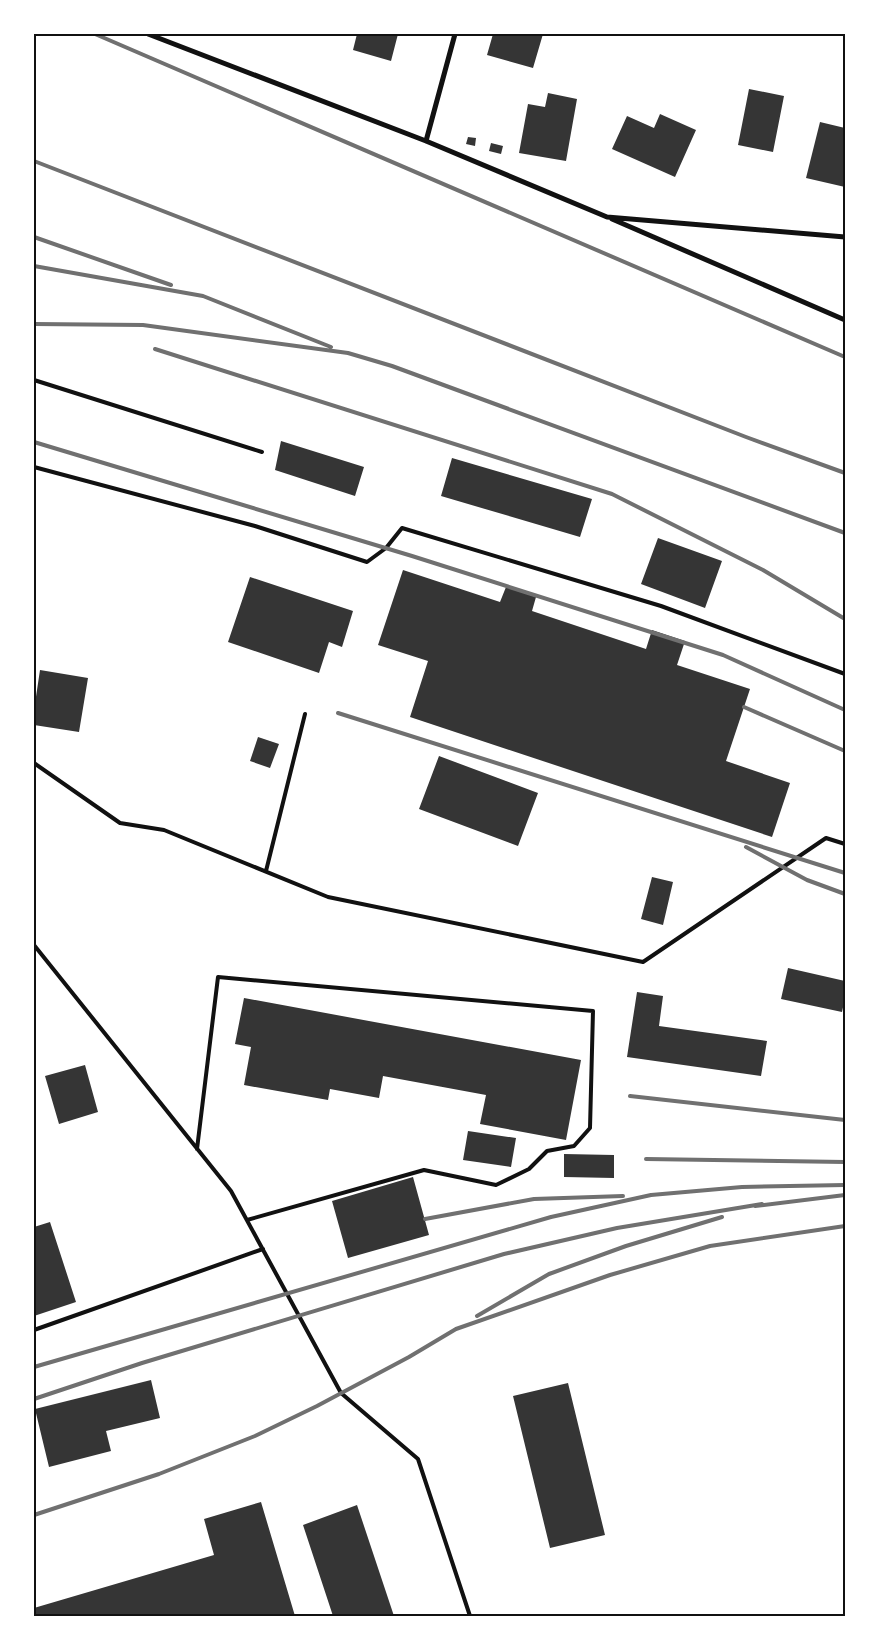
<svg xmlns="http://www.w3.org/2000/svg" width="879" height="1650" font-family="'DejaVu Sans',sans-serif">
<rect width="100%" height="100%" fill="#fff"/>
<!-- building -->
<path fill="#353535" d="M357 34H398L391 61 353 50Z
M493 34H543L533 68 487 55Z
M749 89 784 96 773 152 738 145Z
M548 93 577 99 566 161 519 153 528 104 545 107Z
M660 114 696 130 675 177 612 149 627 116 654 128Z
M820 122 845 128V187L806 178Z
M468 137 476 138 475 146 466 144Z
M491 143 503 146 501 154 489 151Z
M281 441 364 467 355 496 275 470Z
M452 458 592 499 580 537 441 496Z
M658 538 722 561 705 608 641 584Z
M403 570 500 602 506 587 536 597 532 611 646 649 652 630 685 641 677 665 750 689 726 761 790 783 772 837 410 717 428 661 378 645Z
M250 577 353 611 342 647 329 642 319 673 228 642Z
M40 670 88 678 79 732 34 725V710Z
M258 737 279 744 270 768 250 761Z
M439 756 538 793 518 846 419 809Z
M652 877 673 882 663 925 641 919Z
M788 968 845 981V998L842 1012 781 999Z
M637 992 663 996 659 1026 767 1041 761 1076 627 1057Z
M244 998 581 1060 566 1140 480 1124 486 1095 383 1076 379 1098 330 1089 328 1100 244 1085 251 1047 235 1044Z
M85 1065 98 1112 59 1124 45 1076Z
M468 1131 516 1138 511 1167 463 1160Z
M564 1154 614 1155V1178L564 1177Z
M413 1177 429 1235 348 1258 332 1201Z
M50 1222 76 1302 34 1316V1227Z
M151 1380 160 1418 106 1431 111 1451 49 1467 35 1409Z
M568 1383 605 1535 550 1548 513 1396Z
M261 1502 295 1616H34V1608L214 1555 204 1519Z
M357 1505 394 1616H333L303 1525Z"/>
<g fill="none" stroke-linecap="round" stroke-linejoin="round">
<!-- service -->
<path stroke="#111" stroke-width="4" d="M34 380 262 452
M34 467 255 526 367 562 386 548 402 528 661 606 845 674
M34 763 120 823 164 830 328 897 643 962 826 838 845 844
M266 871 305 714
M34 945 231 1191 341 1393 418 1459 470 1616
M197 1149 218 977 593 1011 590 1128 574 1146 547 1151 529 1169 496 1185 424 1170 247 1220
M34 1330 263 1249"/>
<!-- minor -->
<path stroke="#111" stroke-width="5" d="M148 34 426 141 607 217 845 237
M426 141 455 34
M612 219 845 320"/>
<!-- rail -->
<path stroke="#707070" stroke-width="4" d="M95 34 845 357
M34 161 746 437 845 473
M34 237 171 285
M34 266 203 296 331 347
M34 324 143 325 348 353 392 366 845 533
M155 349 612 494 763 570 845 619
M34 442 412 556 723 655 845 710
M744 707 845 751
M338 713 845 873
M746 847 807 880 845 894
M630 1096 845 1120
M646 1159 845 1162
M755 1206 845 1195
M425 1219 534 1199 623 1196
M477 1316 549 1274 626 1246 722 1217
M34 1367 551 1217 651 1195 742 1187 845 1185
M34 1399 142 1363 504 1254 617 1228 762 1204
M34 1515 159 1474 255 1436 317 1406 409 1357 456 1329 610 1275 710 1246 845 1226"/>
</g>
<!-- border -->
<rect width="879" height="1650" fill="none" stroke="#ffffff" stroke-width="70"/>
<rect x="35" y="35" width="809" height="1580" fill="none" stroke="#111" stroke-width="2"/>
</svg>
